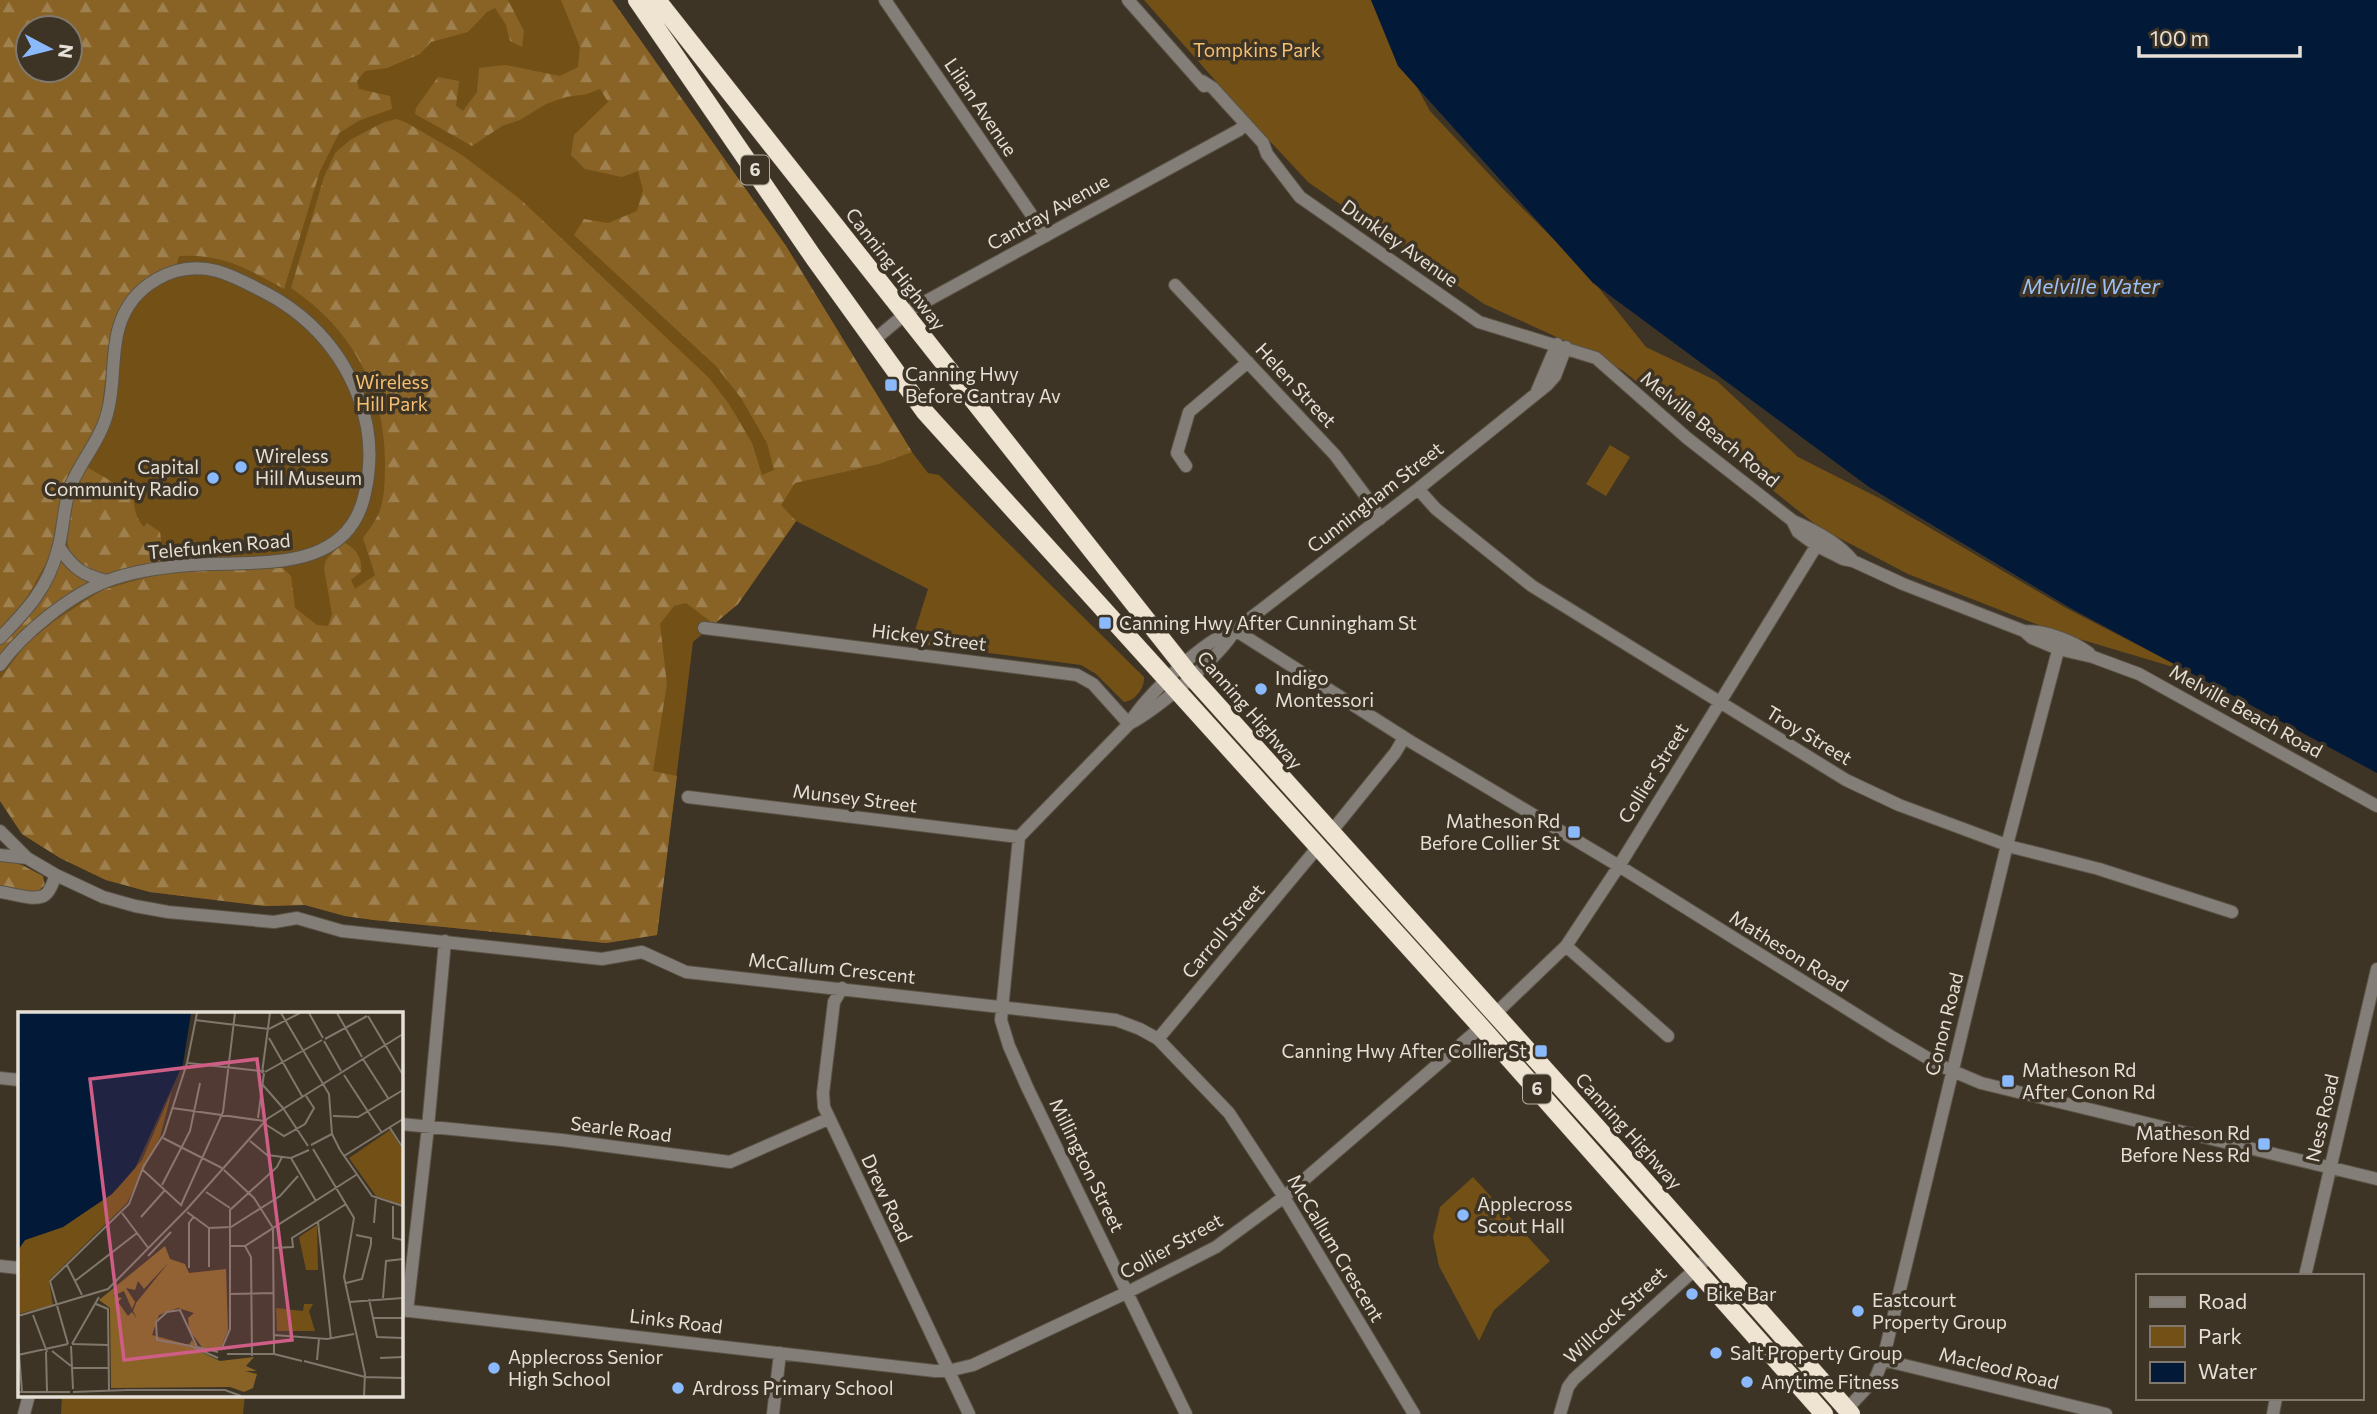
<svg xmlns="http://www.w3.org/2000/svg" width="2377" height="1414" font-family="Commissioner,sans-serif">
<defs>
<pattern id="forest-firs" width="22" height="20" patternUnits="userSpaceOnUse" patternTransform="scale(1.75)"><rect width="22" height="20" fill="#896326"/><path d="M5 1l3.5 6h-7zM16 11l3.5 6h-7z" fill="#9f804f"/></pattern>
</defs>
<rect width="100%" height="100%" fill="#3d3426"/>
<!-- green -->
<path fill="#735016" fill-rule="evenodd" d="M0 0H612L786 246 912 452 928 473 939 475 1144 677C1145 688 1135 701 1124 702L1096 674 1081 665 911 643 928 589 796 521 738 604 693 642 657 935 606 943 374 920 345 916 305 905 265 906 150 892 106 880 60 858 22 834 0 801ZM28 28H70V70H28Z
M1144 0H1371L1378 16 1430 111 1503 189 1582 267 1646 347 1717 381 1798 457 1881 499 2066 608 2190 672 2059 633 1908 574 1820 528 1622 370 1583 349 1484 304 1308 182 1252 122Z
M1610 445 1630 457 1606 496 1586 484Z
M1473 1177 1550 1261 1494 1310 1479 1341 1439 1266 1433 1237 1440 1207Z
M62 1395H245L243 1414H61Z"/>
<!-- forest -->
<path fill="url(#forest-firs)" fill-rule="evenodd" d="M0 0H508L524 31 522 47 510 41 506 25 495 8 487 12 468 32 431 42 420 54 387 68 365 71 357 81 359 89 390 96 392 109 360 120 339 133 320 171 284 289C247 268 222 254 179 256L176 266 129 296 117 314 111 331 102 408 93 436 64 488 52 552 19 612 0 632ZM28 28H70V70H28Z
M561 0H612L786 246 912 452 879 464 795 483 781 505 796 521 738 604 714 624 686 603 674 606 660 624 667 684 653 771 677 776 657 935 606 943 374 920 345 916 305 905 265 906 150 892 106 880 60 858 22 834 0 801V679L25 645 53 622 102 590 151 576 187 569 283 568 291 576 295 608 317 625 328 626 332 614 324 568 326 560 343 542C356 548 363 559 361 572L351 580 355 589 375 575 363 538C368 531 374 523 378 515 385 500 385 479 385 462 385 389 351 328 291 288L324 177 335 153 350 140 384 122 397 119 407 123 462 155 521 200 709 378 729 404 752 443 762 475 774 470 767 443 741 398 716 366 574 235 584 219 608 223 637 211 643 190 638 171 622 177 585 169 571 155 574 135 608 102 600 89 587 94 566 97 546 104 520 120 502 126 472 146 415 114 416 108 438 77 459 81 456 106 463 111 477 92 479 68 505 65 560 76 578 67 580 47Z
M87 467 133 494C134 507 135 517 144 527L147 523 160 532 164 562C144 567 119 577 99 574 48 566 69 496 87 467Z
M60 556 96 584 0 659V645L15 628Z
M0 858 22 865 43 876 45 885 37 892 0 887Z"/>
<!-- water -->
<path fill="#031938" d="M1371 0H2377V773L2072 609 1869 487 1593 283 1398 66Z"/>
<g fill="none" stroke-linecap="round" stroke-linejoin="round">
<defs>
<path id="minor" d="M885 0 1046 236
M1128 0 1204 86
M1202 81 1213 88 1263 143 1267 154 1300 197 1479 322 1596 358 1687 438 1793 521C1814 530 1839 543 1853 561
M1175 285 1335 455 1373 506 1380 519
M874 340 910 310 1239 130 1245 123
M1537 391 1557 344
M1186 466 1177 453 1189 412 1248 362
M1418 489 1436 509 1532 586 1846 780 1899 805 2012 847 2099 869 2232 912
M1793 522 1798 532 1817 546 1843 559 1853 561 1903 584 2024 631 2032 638 2058 649 2093 657 2139 674 2377 806
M59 547C73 568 82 575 107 581
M704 628 1077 675 1093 684 1129 724
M1235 630 1413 743 1619 866 1892 1037 1941 1066 1981 1083 2377 1179
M2024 631C2045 631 2072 640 2089 653
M0 638C27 610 48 588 58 549 64 528 63 506 71 485 82 459 102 438 108 410 115 383 111 354 119 327 131 286 174 260 217 271 235 276 250 285 266 293 319 321 355 368 367 427 371 449 370 471 365 493 348 576 254 560 190 565 163 567 133 571 107 581 70 595 23 633 0 665
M1129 724C1156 710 1221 656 1235 630
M688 797 1019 837
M0 831 27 858 56 875 103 897 135 906 168 912 274 922 297 918 342 931 602 959 642 952 686 972 1116 1020 1140 1029 1158 1039 1229 1113 1284 1197 1414 1414
M1331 832 1395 753 1404 738
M0 855 27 858
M0 892C11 893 35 902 45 895 51 891 53 881 56 875
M1566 946 1668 1036
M842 988 834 1002 823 1093 824 1107 969 1414
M1496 1013 1566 946 1619 866 1820 540
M1158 1039 1318 847
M0 1078 19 1080
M401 1124 562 1140 730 1162 828 1119
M0 1266 19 1268
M2305 1276 2377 969
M401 1310 935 1371H948L973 1365 1128 1292 1216 1247 1284 1197 1481 1027
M407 1311 428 1127 445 941
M1883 1360 2106 1414
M1847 1409 1875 1379 1883 1360 2007 845 2061 639
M24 1414 29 1395
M773 1414 780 1353
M1186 1414 1028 1089 1009 1046 1001 1020 1019 837 1129 724C1145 697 1205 638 1235 630L1418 489 1547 385 1555 376 1566 347
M1560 1414 1568 1387 1574 1379 1711 1255
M2273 1414 2276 1398"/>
<path id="highway" d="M637 0 814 258 925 412 1481 1027 1824 1414
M657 0 1191 676 1630 1164 1851 1414"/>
</defs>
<!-- minor casing -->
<use href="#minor" stroke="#5b5346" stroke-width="14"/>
<!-- highway casing -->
<use href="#highway" stroke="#5b5346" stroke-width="19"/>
<!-- minor -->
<use href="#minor" stroke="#837e77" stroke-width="12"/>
<!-- highway -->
<use href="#highway" stroke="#efe3d1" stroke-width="18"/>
</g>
<!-- markers -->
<g fill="#8bbafc" stroke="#3d3426" stroke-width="2.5">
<rect x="884" y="378" width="14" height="14" rx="3.5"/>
<circle cx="241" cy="467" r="7"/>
<circle cx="213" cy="478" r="7"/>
<rect x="1098" y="616" width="14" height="14" rx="3.5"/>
<circle cx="1261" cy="689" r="7"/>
<rect x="1567" y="825" width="14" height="14" rx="3.5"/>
<rect x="1534" y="1044" width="14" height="14" rx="3.5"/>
<rect x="2001" y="1074" width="14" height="14" rx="3.5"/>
<rect x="2257" y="1137" width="14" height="14" rx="3.5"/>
<circle cx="1463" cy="1215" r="7"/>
<circle cx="1692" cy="1294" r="7"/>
<circle cx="1858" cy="1311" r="7"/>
<circle cx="1716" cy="1353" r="7"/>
<circle cx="494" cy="1368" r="7"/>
<circle cx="1747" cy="1382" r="7"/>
<circle cx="678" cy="1388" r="7"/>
</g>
<g text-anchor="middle" stroke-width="7" stroke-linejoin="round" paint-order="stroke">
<!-- shield labels -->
<g fill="#3d3426" stroke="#b3aca1" stroke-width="2">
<rect x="741" y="155.5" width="28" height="29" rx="5"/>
<rect x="1523" y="1074.5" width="28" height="29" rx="5"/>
</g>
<g font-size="18" font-weight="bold" fill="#e5dfd6">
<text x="755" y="176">6</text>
<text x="1537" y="1095">6</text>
</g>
<!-- park labels -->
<g font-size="19" fill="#f6c071" stroke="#3d3426">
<text x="1257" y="57">Tompkins Park</text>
<text x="392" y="389">Wireless<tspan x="392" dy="22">Hill Park</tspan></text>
</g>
<!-- street labels -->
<g font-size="19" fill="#e5dfd6" stroke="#3d3426">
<text transform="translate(981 107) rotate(56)" y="7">Lilian Avenue</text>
<text transform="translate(1048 212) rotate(-29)" y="7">Cantray Avenue</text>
<text transform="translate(1400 243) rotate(35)" y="7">Dunkley Avenue</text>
<text transform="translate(896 269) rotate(52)" y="7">Canning Highway</text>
<text transform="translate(1296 385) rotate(47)" y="7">Helen Street</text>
<text transform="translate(1710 429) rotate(39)" y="7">Melville Beach Road</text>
<text transform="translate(1375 497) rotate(-38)" y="7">Cunningham Street</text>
<text transform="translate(219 546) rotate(-5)" y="7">Telefunken Road</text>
<text transform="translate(929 637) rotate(7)" y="7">Hickey Street</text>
<text transform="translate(1250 710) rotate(49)" y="7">Canning Highway</text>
<text transform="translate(2246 711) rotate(29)" y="7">Melville Beach Road</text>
<text transform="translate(1809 735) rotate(31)" y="7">Troy Street</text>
<text transform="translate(1653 773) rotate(-58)" y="7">Collier Street</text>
<text transform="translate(855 798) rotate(7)" y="7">Munsey Street</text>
<text transform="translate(1223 931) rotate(-50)" y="7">Carroll Street</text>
<text transform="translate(1789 951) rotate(32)" y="7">Matheson Road</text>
<text transform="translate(832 968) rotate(6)" y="7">McCallum Crescent</text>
<text transform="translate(1944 1024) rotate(-76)" y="7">Conon Road</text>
<text transform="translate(2322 1118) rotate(-77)" y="7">Ness Road</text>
<text transform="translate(621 1129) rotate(7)" y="7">Searle Road</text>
<text transform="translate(1629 1131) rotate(48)" y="7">Canning Highway</text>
<text transform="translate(1087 1165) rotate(64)" y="7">Millington Street</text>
<text transform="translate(887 1198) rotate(65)" y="7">Drew Road</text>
<text transform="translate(1171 1246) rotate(-29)" y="7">Collier Street</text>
<text transform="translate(1336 1248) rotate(59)" y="7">McCallum Crescent</text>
<text transform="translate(1615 1315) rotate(-43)" y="7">Willcock Street</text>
<text transform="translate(676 1321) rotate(7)" y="7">Links Road</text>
<text transform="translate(1999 1368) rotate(14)" y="7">Macleod Road</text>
</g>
<!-- poi labels -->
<g font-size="19" fill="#e5dfd6" stroke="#3d3426" text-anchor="start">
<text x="905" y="381">Canning Hwy<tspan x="905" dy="22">Before Cantray Av</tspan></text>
<text x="255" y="463">Wireless<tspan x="255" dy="22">Hill Museum</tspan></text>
<text x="199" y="474" text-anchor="end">Capital<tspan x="199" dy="22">Community Radio</tspan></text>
<text x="1119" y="630">Canning Hwy After Cunningham St</text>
<text x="1275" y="685">Indigo<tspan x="1275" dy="22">Montessori</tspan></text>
<text x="1560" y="828" text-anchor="end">Matheson Rd<tspan x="1560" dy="22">Before Collier St</tspan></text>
<text x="1527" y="1058" text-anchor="end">Canning Hwy After Collier St</text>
<text x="2022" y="1077">Matheson Rd<tspan x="2022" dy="22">After Conon Rd</tspan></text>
<text x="2250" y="1140" text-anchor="end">Matheson Rd<tspan x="2250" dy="22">Before Ness Rd</tspan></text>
<text x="1477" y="1211">Applecross<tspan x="1477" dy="22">Scout Hall</tspan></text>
<text x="1706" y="1301">Bike Bar</text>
<text x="1872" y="1307">Eastcourt<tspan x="1872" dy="22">Property Group</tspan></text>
<text x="1730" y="1360">Salt Property Group</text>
<text x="508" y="1364">Applecross Senior<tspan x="508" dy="22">High School</tspan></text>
<text x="1761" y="1389">Anytime Fitness</text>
<text x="692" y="1395">Ardross Primary School</text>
</g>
<!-- water labels -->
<g font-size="21" font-style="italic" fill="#9bc0f6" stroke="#3d3426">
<text x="2091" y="294">Melville Water</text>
</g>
</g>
<!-- overview -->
<g transform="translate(18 1012)">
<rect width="385" height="385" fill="#3d3426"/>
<path d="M154 79 142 125 109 191 31 268 35 293 0 302V238L7 228 45 215 99 177 124 148ZM372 118 385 138V193L358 184 331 146ZM299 213 300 258H288L281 225ZM286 292H295L291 299 297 319H259L258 296 285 299Z" fill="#735016"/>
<path d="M147 234 152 247 167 252 171 261 208 257 210 318 203 335 186 338 171 318 170 306 176 301 160 296 141 303 134 323 171 333 174 328 183 340 202 349 236 345 228 354 239 359H227L239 362 235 376 226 380 212 375 93 376 92 296 81 288ZM151 250 118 291 115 299 119 307 114 300 110 304 100 290 104 286 95 284 106 279 114 297 117 290 108 276 117 278 120 269 126 277Z" fill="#896326" fill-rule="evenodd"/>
<path d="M0 1H173L165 52 117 156 94 182 45 215 7 228 0 238Z" fill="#031938"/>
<path fill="none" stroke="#80786c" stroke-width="2" d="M263 1 311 82 314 122 322 138 354 184 385 194M291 1 305 26M319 1 344 45M350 4 385 63M177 8 251 17 282 1M251 26 284 84M307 27 349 4M306 29 323 59M345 47 370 86M170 51 243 59M246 58 244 61 252 1M247 60 304 28M326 63 364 121M244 72 265 96M154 96 246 109M265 96 290 134M315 104 340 105 385 78M240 106 246 61M247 112 266 124 287 112 296 96 288 84M372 116 385 136M145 126 204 156M232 129 249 143 273 146 291 138M293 133 314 122M295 137 336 206 326 265 347 362 346 384M326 144 385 107M273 146 298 189M125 155 146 122 169 51 179 1M125 158 164 194M206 158 236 186 255 216 256 343M144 173 172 119 182 71M188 180 212 196M163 193 205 100 217 1M375 194V226L385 228M169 200 191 216 213 215 262 184 280 164M104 201 131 237M123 205 147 178M300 210 313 327M356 211 358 187M191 216V255M211 234H227L338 163M227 234 233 245 234 344M255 236 275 235 274 226 328 192M130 244 153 220M49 253 64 283M171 256V211L176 204M57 269 119 221M328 271 344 267 353 232V226L338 223M211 282 255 281M365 286 368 249 385 247M351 287 359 325 385 326M331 290 385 286M78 292 90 297 91 379M15 303 29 340M0 304 90 277 169 197 249 107 385 22M354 306H385M256 323 309 327 336 322M0 328 4 380M50 332 32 269 111 192 126 153M54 332 81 285M54 332 90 333M53 334 55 377M203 338 212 317V198L259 155 264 145M34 339 53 354M28 340 29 379M209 342H256L284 349M0 343 50 332M200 346 173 334 139 328 138 310 149 300 162 298 179 335 200 340M362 346 385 345M299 348 301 327M286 349 347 365 385 366M53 356H90M107 378H207L223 384M0 380H52M55 380 109 378"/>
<path fill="#ce5e86" fill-opacity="0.15" stroke="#ce5e86" stroke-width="3.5" d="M239 47 274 328 106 348 72 67Z"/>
<rect width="385" height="385" fill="none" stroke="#e5dfd6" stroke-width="3.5"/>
</g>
<!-- legend -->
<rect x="2136" y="1274" width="228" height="126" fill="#3d3426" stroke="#80786c" stroke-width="2"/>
<rect x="2150" y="1297" width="35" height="10" fill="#837e77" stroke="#80786c" stroke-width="2"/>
<text x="2198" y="1309" font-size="21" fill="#e5dfd6">Road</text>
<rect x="2150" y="1326" width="35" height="21" fill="#735016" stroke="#80786c" stroke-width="2"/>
<text x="2198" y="1344" font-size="21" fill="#e5dfd6">Park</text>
<rect x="2150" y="1362" width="35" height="21" fill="#031938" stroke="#80786c" stroke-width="2"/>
<text x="2198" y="1379" font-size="21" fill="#e5dfd6">Water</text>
<!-- north arrow -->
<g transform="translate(49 49) rotate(97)"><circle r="33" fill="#3d3426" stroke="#80786c" stroke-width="2"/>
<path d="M0-5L12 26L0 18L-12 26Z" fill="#8bbafc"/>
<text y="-10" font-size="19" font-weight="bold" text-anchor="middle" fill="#e5dfd6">N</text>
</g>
<!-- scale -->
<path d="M2139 46v10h161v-10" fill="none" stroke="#e5dfd6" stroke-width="3.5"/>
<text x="2150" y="46" font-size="21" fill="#e5dfd6" stroke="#3d3426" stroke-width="5" paint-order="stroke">100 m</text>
</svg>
